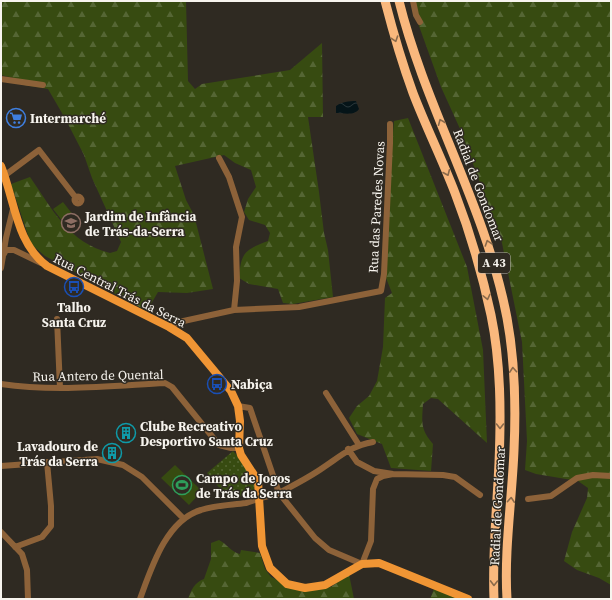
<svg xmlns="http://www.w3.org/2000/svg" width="612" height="600" font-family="'Source Serif 4',serif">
<defs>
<pattern id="grass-dots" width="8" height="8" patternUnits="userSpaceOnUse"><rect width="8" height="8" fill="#374b11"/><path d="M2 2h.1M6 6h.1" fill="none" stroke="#556634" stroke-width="1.8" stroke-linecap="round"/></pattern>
<pattern id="forest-firs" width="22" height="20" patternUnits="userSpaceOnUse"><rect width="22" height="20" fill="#374b11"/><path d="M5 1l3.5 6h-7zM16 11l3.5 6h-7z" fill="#556634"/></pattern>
<pattern id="water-waves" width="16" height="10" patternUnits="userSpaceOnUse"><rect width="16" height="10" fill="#051418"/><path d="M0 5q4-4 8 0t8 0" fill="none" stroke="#2a373a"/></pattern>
</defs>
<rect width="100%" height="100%" fill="#2f2a22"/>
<!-- grass -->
<path fill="url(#grass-dots)" d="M233 451C244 462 252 473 255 488 247 498 239 496 227 497L207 473Z"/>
<!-- forest -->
<path fill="url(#forest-firs)" d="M1 1H186L188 81 195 89 202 84 290 70 322 43 323 117H308L319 192 324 233 328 250 333 297 293 304 283 303 278 289 249 284 239 278C241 253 244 250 268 241L270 233 265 225 249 220 244 212 248 199 256 187 251 170 235 163 224 155 175 166 186 200 194 215 213 289 187 293 158 292 147 311 45 256 31 244 11 184 30 177C53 210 68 242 110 253L117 251 121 242 92 178 84 155 68 124 64 119 62 113 48 89 24 85 18 79 1 75Z
M410 1H611V585L599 578 577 570 564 561 572 532 587 498 588 488 578 481 536 474 525 470 527 441 522 342 502 243 461 131 441 87Z
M408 118 467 267 483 350 487 443 438 399 431 398 423 404C422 422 420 429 433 444L431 471 391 468 382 444 357 434 349 418 357 406 369 396 377 381 383 347 385 298 392 293 386 278 390 169 394 121Z
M219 540C227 544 231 552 240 554L241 550 260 553 265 569 271 577 304 591 331 587 349 574 354 599H188C191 590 195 582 204 579L211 559V543Z
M434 589 461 599H430Z"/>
<!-- park -->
<path fill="#374b11" d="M63 202 77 220 67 227 53 209Z
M175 465 202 491 189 505 161 478Z"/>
<!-- water -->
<path fill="url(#water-waves)" d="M356 101 359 109C355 116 343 113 336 113V106C341 102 349 101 356 101Z"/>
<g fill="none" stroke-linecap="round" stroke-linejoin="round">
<!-- minor -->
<path stroke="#8d6239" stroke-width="6" d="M413 1 416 15 420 22
M1 79 43 85
M219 158 229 177 242 217 236 247 237 281 234 310
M4 176 39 150 76 198
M74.5 200a3.5 3.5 0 1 1 7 0a3.5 3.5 0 1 1-7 0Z
M4 254 6 250H14L41 263
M1 268 6 238 13 209
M57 319 60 388
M169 327 179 322 234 310 299 307 381 291 384 274 390 143V124
M1 384C55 392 110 386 165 383L172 387 219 445 231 448H239
M326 393 359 445
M238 406 250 408 279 493 315 538 329 550 362 564 371 541 373 489 377 479 383 476 393 474
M348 449 357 462 374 471 393 474 443 475 455 477 480 495
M1 466 97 459 123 465 142 477 184 519
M528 499 551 496 577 478 593 475 611 476
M1 532 22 554 27 570 28 599
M15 547 42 537 51 526V506L47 462
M140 599C151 569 166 520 201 510 215 505 231 505 246 503 250 502 254 500 258 499 265 496 272 496 279 493 294 485 310 477 324 467 342 455 351 446 373 442"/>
<!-- major -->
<path stroke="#f09534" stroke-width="8" d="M1 166C15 201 16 243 47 266L169 327 187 338 231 391 238 406 240 421 239 448 241 455 258 481 262 546 270 568 287 584 305 588 325 585 362 564 379 563 468 599"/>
<!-- highway -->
<path stroke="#f9b87d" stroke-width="9" d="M385 1C393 32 402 63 413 93 426 127 442 159 455 193 470 232 482 273 491 315 501 363 501 414 499 463 497 508 492 554 494 599
M399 1C426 110 486 207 507 318 515 361 516 406 514 450 512 500 504 550 507 599"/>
</g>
<!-- one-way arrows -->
<defs><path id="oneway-chevron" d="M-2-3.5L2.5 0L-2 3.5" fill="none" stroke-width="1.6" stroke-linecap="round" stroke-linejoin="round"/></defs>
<g stroke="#8a6a4b">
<use href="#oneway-chevron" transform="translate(395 39) rotate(71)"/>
<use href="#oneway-chevron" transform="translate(441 122) rotate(-112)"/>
<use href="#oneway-chevron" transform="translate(447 173) rotate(67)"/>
<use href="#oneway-chevron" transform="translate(488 243) rotate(-108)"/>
<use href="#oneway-chevron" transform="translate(487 297) rotate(77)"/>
<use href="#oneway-chevron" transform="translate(513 370) rotate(-94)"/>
<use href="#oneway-chevron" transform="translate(500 426) rotate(90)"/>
<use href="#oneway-chevron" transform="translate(511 500) rotate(-86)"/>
<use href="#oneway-chevron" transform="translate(494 583) rotate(91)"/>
</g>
<!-- icons -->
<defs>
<symbol id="supermarket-ring" viewBox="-11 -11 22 22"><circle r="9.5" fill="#2f2a22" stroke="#3f7fe0" stroke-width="1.5"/><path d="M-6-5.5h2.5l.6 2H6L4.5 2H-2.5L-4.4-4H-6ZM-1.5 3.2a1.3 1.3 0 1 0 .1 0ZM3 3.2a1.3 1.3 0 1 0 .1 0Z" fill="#3f7fe0"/></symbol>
<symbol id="school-ring" viewBox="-11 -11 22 22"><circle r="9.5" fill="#2f2a22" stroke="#8d6e63" stroke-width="1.5"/><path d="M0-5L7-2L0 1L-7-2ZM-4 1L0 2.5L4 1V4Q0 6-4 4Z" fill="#8d6e63"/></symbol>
<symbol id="bus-ring" viewBox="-11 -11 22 22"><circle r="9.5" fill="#2f2a22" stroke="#1a4fb4" stroke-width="1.5"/><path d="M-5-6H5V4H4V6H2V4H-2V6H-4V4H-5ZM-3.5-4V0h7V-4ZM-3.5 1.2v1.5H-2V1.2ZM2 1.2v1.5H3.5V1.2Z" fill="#1a4fb4"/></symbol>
<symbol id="building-ring" viewBox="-11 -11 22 22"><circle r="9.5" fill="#2f2a22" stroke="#0f9aa8" stroke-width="1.5"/><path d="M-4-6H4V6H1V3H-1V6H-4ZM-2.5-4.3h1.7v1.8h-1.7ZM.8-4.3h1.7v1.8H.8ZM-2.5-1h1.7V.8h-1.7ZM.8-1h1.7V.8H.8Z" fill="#0f9aa8"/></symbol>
<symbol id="stadium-ring" viewBox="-11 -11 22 22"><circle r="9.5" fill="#2f2a22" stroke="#2e9e5b" stroke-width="1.5"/><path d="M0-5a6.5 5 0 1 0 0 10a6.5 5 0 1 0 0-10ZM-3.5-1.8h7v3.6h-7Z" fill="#2e9e5b"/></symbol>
</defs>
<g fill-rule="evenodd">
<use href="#supermarket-ring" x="5" y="107" width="22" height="22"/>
<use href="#school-ring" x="60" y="212" width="22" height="22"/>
<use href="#bus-ring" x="63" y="276" width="22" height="22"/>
<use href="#bus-ring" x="206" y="373" width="22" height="22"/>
<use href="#building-ring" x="115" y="422" width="22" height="22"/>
<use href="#building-ring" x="101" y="442" width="22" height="22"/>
<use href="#stadium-ring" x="171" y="474" width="22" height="22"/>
</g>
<g text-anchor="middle" stroke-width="3" stroke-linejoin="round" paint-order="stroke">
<!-- shield labels -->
<rect fill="#2f2a22" stroke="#bbb7b1" stroke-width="1" x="478" y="253" width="32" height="20" rx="3"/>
<g font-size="12" font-weight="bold" fill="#f7f4ee">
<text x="494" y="267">A 43</text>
</g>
<!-- poi labels -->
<g font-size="13" font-weight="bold" fill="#f7f4ee" stroke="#2f2a22" text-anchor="start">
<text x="30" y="123">Intermarché</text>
<text x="85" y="221">Jardim de Infância<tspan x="85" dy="15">de Trás-da-Serra</tspan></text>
<text x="74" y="312" text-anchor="middle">Talho<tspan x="74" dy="15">Santa Cruz</tspan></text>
<text x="231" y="389">Nabiça</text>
<text x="140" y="431">Clube Recreativo<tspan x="140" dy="15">Desportivo Santa Cruz</tspan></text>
<text x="98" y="451" text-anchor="end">Lavadouro de<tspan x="98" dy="15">Trás da Serra</tspan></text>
<text x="196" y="483">Campo de Jogos<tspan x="196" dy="15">de Trás da Serra</tspan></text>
</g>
<!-- street labels -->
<g font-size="13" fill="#f7f4ee" stroke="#2f2a22">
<text transform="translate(479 185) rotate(69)" y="5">Radial de Gondomar</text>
<text transform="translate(376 207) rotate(-87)" y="5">Rua das Paredes Novas</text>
<text transform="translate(120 290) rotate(27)" y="5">Rua Central Trás da Serra</text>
<text transform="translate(98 375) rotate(-1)" y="5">Rua Antero de Quental</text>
<text transform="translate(497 506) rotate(-87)" y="5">Radial de Gondomar</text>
</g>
</g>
<!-- border -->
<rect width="612" height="600" fill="none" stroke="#f7f4ee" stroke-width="4"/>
</svg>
